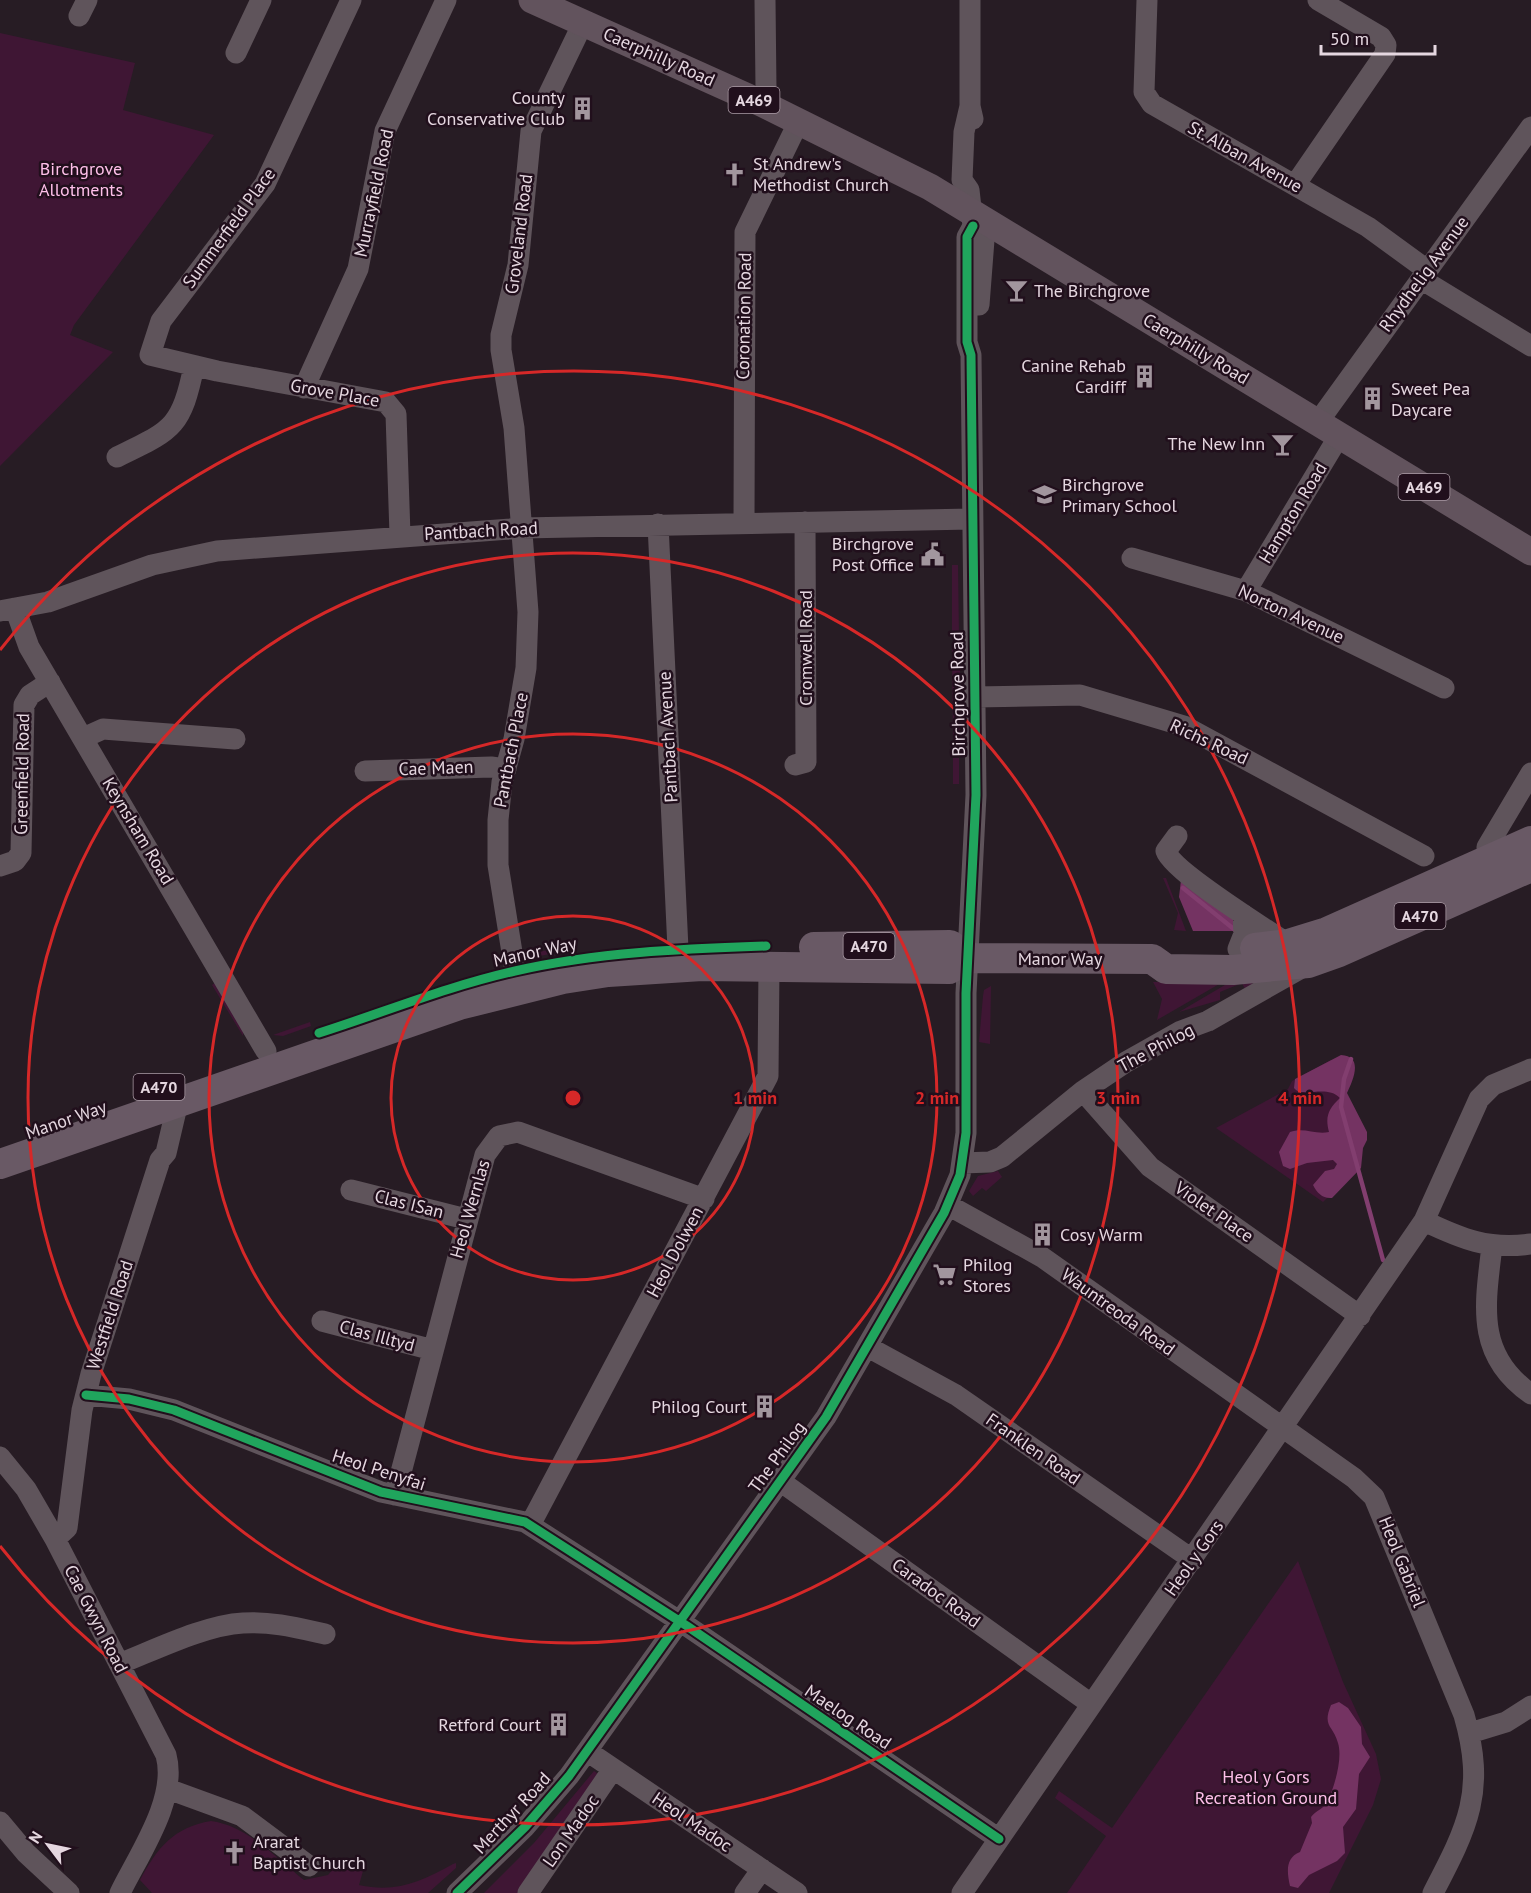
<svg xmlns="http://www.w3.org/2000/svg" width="1531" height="1893" font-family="'PT Sans',sans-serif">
<rect width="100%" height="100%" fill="#271c24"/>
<!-- green -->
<path fill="#3f1634" d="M0 33 135 63 123 110 214 135 74 325 70 335 113 352 0 466Z
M952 565H958L959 637H952Z
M960 644V740H953L952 645Z
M953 758H959V784H953Z
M1163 878H1166L1186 931 1174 930 1178 913Z
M569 946 571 948 566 951 529 958 522 955Z
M1217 981 1221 983 1157 1020 1162 999 1153 982Z
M216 982 243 1030V1036L212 985Z
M1230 982 1252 983 1253 984 1245 989 1242 983 1220 992V1000L1179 1012Z
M991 986 990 1044 979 1042 983 996 984 990Z
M310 1022 311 1026 283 1036 273 1035Z
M1331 1060 1348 1113 1331 1194 1323 1202 1216 1128 1288 1089 1292 1081Z
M998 1171 1002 1177 986 1191 982 1188 973 1196 969 1191 978 1176Z
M1298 1561 1343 1682 1376 1754 1381 1779 1373 1805 1329 1893H1067L1106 1836 1055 1798 1059 1791 1112 1828Z
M594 1771 601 1776 521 1893H484L534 1843Z
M211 1821C248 1826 276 1858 304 1880L328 1875 333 1869 363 1871 359 1885C396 1893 421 1882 453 1864L456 1863V1868L428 1893H152L140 1880C157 1848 174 1827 211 1821Z"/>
<!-- forest -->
<path fill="#743362" d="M1181 880 1233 919 1235 931H1193L1179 897Z
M1341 1055C1364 1056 1353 1080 1347 1093L1367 1132V1140L1363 1148 1361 1168 1332 1198C1323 1199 1317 1193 1313 1185L1325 1171 1334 1169 1337 1164 1333 1160 1307 1163 1290 1169 1283 1166 1279 1152 1290 1132C1304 1127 1315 1135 1329 1132 1325 1117 1328 1109 1340 1098 1326 1084 1303 1099 1294 1088L1295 1079Z
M1339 1702 1348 1708 1361 1727 1362 1744 1370 1757 1359 1774 1356 1809 1343 1827 1345 1853 1337 1861 1309 1875 1298 1888 1290 1886C1287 1872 1285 1858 1300 1852L1312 1823 1311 1817C1316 1810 1324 1809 1328 1801 1334 1787 1343 1759 1338 1743 1333 1725 1322 1727 1331 1705Z"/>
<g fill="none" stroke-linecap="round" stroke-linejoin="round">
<!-- stream -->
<path stroke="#823e6f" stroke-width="4.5" d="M1183 888 1235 930
M1351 1059 1344 1079 1341 1107 1383 1260"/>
<!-- minor -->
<path stroke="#5f545b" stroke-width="21" d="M351 0 265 184 161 321 150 355 217 371 386 402 396 414 400 535
M970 0V106L973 119
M1147 0 1144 92 1152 104 1368 227 1427 270
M79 16 87 0
M236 53 261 0
M761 103 766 88 765 0
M970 106 964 132 962 180 969 190 973 226 984 240 979 305
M1295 185 1385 54 1386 45 1381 37 1318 0
M1421 279 1531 346
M304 388 358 269 385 131 446 0
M1318 422 1531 127
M117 457C172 430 181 429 194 366
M744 523 745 232 799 121
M658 524 678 949
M1132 558 1246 591 1444 688
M1246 591 1339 436
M15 608 29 647 266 1051
M0 611 48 602 152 565 217 551 522 528 971 519
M975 697 1080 695 1184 726 1424 856
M83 738 103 729 235 739
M795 765 806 762 805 522
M365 771 491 767 506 769
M1177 836 1166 851C1172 871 1266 929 1288 944
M1487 847 1531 773
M0 866 15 861 21 853 24 705 30 695 50 682
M1238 949 1244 934 1243 914
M515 971 498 865V820L502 782 514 739 526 668 528 612 514 428 501 350V335L518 265 531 131 583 23
M1083 1091 1150 1167 1360 1316
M962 1163 990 1162 1002 1157 1083 1091 1126 1062 1181 1031 1208 1021 1303 967
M351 1190 466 1219
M948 1205 1042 1257 1354 1478 1374 1497 1464 1715C1486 1791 1468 1826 1433 1893
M1424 1221C1462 1239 1488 1250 1531 1244
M1492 1246C1485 1305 1475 1355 1531 1394
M322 1321 433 1350
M868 1347 956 1395 1193 1560
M86 1395 129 1399 174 1410 381 1492 525 1522 687 1626 999 1839
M0 1457 26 1489 55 1539 166 1755C178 1799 139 1854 120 1893
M780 1481 1091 1704
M395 1495 485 1155 499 1136 518 1132 704 1199
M530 1525 768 1076 769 966
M55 1539 67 1528 82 1410 91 1374 160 1160 166 1153 178 1102
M119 1664C155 1650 205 1625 243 1623 271 1621 298 1628 325 1634
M1470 1733 1506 1722 1531 1706
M587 1751 797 1893
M168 1789 242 1816 309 1866
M0 1822 26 1853 69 1893
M457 1893 525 1827 569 1776 826 1417 944 1213 960 1175 966 1133V993L976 795 971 355 967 342V237L973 226
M528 1893 613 1769
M745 1893 762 1869
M962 1893 1424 1221 1479 1099 1493 1085 1531 1069"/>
<!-- major -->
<path stroke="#62535d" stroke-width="27" d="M532 0 761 103 930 187 1531 552"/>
<!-- highway -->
<path stroke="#695965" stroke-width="30" d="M814 947 950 945 969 958
M1255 948 1288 944 1327 932 1531 841
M0 1164 459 1005 563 979 608 972 702 966 949 969 969 958 1152 959 1166 969 1233 970 1308 963 1339 952 1531 867"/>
<defs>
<path id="cycleway" d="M319 1033C385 1012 448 986 515 971 598 952 681 949 766 946
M86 1395 129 1399 174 1410 381 1492 525 1522 687 1626 999 1839
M457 1893 525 1827 569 1776 826 1417 944 1213 960 1175 966 1133V993L976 795 971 355 967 342V237L973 226"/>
</defs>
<!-- cycleway casing -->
<use href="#cycleway" stroke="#210f1c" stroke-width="13"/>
<!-- cycleway -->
<use href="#cycleway" stroke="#20a55d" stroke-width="9"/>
</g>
<!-- distance rings -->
<g fill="none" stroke="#d62828" stroke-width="3">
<circle cx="573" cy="1098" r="182"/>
<circle cx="573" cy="1098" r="364"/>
<circle cx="573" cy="1098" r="545"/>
<path d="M0 650A727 727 0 1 1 0 1546"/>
</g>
<!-- icons -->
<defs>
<symbol id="building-bare" viewBox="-9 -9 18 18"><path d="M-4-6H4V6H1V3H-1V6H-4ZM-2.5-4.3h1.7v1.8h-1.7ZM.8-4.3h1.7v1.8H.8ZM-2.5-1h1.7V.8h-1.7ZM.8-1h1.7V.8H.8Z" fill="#a2969e" stroke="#210f1c" stroke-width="2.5" paint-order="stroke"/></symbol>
<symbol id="church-bare" viewBox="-9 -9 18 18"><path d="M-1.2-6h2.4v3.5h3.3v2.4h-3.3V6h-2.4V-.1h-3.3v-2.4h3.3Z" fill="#a2969e" stroke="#210f1c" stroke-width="2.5" paint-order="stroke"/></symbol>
<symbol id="bar-bare" viewBox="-9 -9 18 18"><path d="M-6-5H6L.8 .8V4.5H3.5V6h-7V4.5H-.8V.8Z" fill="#a2969e" stroke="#210f1c" stroke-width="2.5" paint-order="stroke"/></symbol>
<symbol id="school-bare" viewBox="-9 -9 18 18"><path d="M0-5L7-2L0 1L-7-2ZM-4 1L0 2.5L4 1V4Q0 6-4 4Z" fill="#a2969e" stroke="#210f1c" stroke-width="2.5" paint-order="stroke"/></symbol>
<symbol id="civic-bare" viewBox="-9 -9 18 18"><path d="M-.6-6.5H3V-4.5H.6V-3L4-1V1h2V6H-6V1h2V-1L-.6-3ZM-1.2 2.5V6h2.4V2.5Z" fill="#a2969e" stroke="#210f1c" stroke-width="2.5" paint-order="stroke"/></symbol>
<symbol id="supermarket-bare" viewBox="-9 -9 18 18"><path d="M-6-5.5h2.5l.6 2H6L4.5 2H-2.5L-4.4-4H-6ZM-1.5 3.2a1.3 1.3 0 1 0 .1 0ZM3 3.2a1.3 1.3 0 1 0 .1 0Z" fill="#a2969e" stroke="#210f1c" stroke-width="2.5" paint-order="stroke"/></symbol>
</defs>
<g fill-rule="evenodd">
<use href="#building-bare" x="566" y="92" width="33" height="33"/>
<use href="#church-bare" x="718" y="158" width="33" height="33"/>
<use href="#bar-bare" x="1000" y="274" width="33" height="33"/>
<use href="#building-bare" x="1128" y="360" width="33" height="33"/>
<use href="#building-bare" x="1356" y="382" width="33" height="33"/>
<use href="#bar-bare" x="1266" y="428" width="33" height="33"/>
<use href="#school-bare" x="1028" y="478" width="33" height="33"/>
<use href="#civic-bare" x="916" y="538" width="33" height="33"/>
<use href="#building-bare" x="1026" y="1218" width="33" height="33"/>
<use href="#supermarket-bare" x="928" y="1258" width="33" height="33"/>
<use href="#building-bare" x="748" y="1390" width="33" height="33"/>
<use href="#building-bare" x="542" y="1708" width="33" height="33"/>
<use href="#church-bare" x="218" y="1836" width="33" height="33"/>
</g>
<g text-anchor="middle" stroke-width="5" stroke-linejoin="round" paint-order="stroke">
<!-- shield labels -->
<g fill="#210f1c" stroke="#aa9ba5" stroke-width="1.5">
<rect x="728.5" y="87" width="51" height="26" rx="4.5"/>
<rect x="1398.5" y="474" width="51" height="26" rx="4.5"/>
<rect x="1394.5" y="903" width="51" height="26" rx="4.5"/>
<rect x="843.5" y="933" width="51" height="26" rx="4.5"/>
<rect x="133.5" y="1074" width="51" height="26" rx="4.5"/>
</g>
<g font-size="16" font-weight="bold" fill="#e5d7e0">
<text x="754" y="106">A469</text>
<text x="1424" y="493">A469</text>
<text x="1420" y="922">A470</text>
<text x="869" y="952">A470</text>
<text x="159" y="1093">A470</text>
</g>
<!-- street labels -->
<g font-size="18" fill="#e5d7e0" stroke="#210f1c">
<text transform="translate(659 57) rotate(24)" y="6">Caerphilly Road</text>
<text transform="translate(1245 157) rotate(29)" y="6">St. Alban Avenue</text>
<text transform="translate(374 193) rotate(-78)" y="6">Murrayfield Road</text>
<text transform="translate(229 228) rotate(-54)" y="6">Summerfield Place</text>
<text transform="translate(519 234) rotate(-83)" y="6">Groveland Road</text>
<text transform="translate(1424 274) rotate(-54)" y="6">Rhydhelig Avenue</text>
<text transform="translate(744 316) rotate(-89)" y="6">Coronation Road</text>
<text transform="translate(1196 349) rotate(31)" y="6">Caerphilly Road</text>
<text transform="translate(335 393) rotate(10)" y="6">Grove Place</text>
<text transform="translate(1293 513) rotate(-59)" y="6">Hampton Road</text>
<text transform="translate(481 531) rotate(-3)" y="6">Pantbach Road</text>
<text transform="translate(1291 614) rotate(25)" y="6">Norton Avenue</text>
<text transform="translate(806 648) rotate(-90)" y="6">Cromwell Road</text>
<text transform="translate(958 694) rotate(-91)" y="6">Birchgrove Road</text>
<text transform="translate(668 737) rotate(-93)" y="6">Pantbach Avenue</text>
<text transform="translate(1209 742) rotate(25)" y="6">Richs Road</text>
<text transform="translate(511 750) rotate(-79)" y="6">Pantbach Place</text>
<text transform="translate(436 768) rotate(-2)" y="6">Cae Maen</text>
<text transform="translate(22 774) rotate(-89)" y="6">Greenfield Road</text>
<text transform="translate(138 831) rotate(59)" y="6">Keynsham Road</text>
<text transform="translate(535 952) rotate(-12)" y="6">Manor Way</text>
<text x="1060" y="965">Manor Way</text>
<text transform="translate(1156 1048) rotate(-28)" y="6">The Philog</text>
<text transform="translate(66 1120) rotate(-19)" y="6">Manor Way</text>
<text transform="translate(409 1204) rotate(14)" y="6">Clas ISan</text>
<text transform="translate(470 1209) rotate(-74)" y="6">Heol Wernlas</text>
<text transform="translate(1214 1212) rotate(35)" y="6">Violet Place</text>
<text transform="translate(675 1252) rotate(-62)" y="6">Heol Dolwen</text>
<text transform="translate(1118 1312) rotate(36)" y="6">Wauntreoda Road</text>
<text transform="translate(110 1315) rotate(-72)" y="6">Westfield Road</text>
<text transform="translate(377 1336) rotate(15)" y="6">Clas Illtyd</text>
<text transform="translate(1033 1449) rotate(35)" y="6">Franklen Road</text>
<text transform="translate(777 1457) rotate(-54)" y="6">The Philog</text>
<text transform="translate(379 1470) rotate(18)" y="6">Heol Penyfai</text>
<text transform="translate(1194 1558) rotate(-55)" y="6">Heol y Gors</text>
<text transform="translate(1402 1562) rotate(68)" y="6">Heol Gabriel</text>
<text transform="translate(936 1593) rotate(36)" y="6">Caradoc Road</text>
<text transform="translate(96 1619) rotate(63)" y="6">Cae Gwyn Road</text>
<text transform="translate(848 1717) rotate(34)" y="6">Maelog Road</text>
<text transform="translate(512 1813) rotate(-47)" y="6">Merthyr Road</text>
<text transform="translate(692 1822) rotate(34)" y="6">Heol Madoc</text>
<text transform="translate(571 1831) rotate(-55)" y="6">Lon Madoc</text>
</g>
<!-- poi labels -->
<g font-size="18" fill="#e5d7e0" stroke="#210f1c" text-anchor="start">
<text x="565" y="104" text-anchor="end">County<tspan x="565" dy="21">Conservative Club</tspan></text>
<text x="753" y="170">St Andrew's<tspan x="753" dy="21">Methodist Church</tspan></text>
<text x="1034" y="297">The Birchgrove</text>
<text x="1126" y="372" text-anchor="end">Canine Rehab<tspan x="1126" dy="21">Cardiff</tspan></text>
<text x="1391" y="395">Sweet Pea<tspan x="1391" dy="21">Daycare</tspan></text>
<text x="1265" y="450" text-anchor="end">The New Inn</text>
<text x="1062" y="491">Birchgrove<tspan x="1062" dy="21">Primary School</tspan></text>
<text x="914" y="550" text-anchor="end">Birchgrove<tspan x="914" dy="21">Post Office</tspan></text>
<text x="1060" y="1241">Cosy Warm</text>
<text x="963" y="1271">Philog<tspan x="963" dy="21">Stores</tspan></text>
<text x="747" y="1413" text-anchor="end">Philog Court</text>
<text x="541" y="1731" text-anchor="end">Retford Court</text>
<text x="253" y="1848">Ararat<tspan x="253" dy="21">Baptist Church</tspan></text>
</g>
<!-- park labels -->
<g font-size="18" fill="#febfe9" stroke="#210f1c">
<text x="81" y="175">Birchgrove<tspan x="81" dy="21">Allotments</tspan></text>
<text x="1266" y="1783">Heol y Gors<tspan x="1266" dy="21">Recreation Ground</tspan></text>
</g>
</g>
<circle cx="573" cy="1098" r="9" fill="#d62828" stroke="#210f1c" stroke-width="3"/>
<g font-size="18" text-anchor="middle" font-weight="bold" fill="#d62828" stroke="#210f1c" stroke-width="5" stroke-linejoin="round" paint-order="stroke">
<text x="755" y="1104">1 min</text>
<text x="937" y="1104">2 min</text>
<text x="1118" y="1104">3 min</text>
<text x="1300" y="1104">4 min</text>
</g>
<!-- north arrow -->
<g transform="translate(48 1845) rotate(302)" stroke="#210f1c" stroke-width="4.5" paint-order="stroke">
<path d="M0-4.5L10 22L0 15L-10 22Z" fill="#e5d7e0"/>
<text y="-9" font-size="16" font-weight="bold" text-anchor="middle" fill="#e5d7e0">N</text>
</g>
<!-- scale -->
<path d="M1321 45v9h114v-9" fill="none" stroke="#e5d7e0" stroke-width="3"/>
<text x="1330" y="45" font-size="18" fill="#e5d7e0" stroke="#210f1c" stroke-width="4.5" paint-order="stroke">50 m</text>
</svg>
